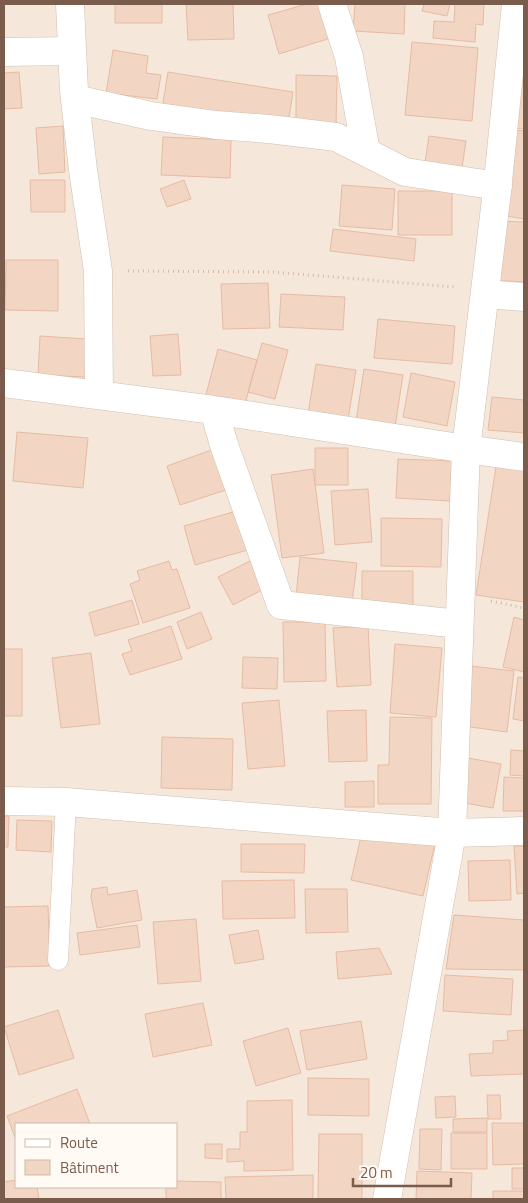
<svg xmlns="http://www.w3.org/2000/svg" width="528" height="1203" font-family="'Titillium Web',sans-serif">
<rect width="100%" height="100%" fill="#fdf6ec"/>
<!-- residential -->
<path fill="#f5e8da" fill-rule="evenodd" d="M4 4H524V1199H4ZM16 1124H176V1187H16Z"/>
<!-- building -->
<path fill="#f3d5c3" stroke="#e6bba3" d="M115 4H162V23H115Z
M186 4H233L234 39 188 40Z
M307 4H323L334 37 279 54 268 15Z
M355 4H405L404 34 353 31Z
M424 4H450L447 16 422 11Z
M455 4H484L483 25 476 24 475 42 433 38 434 21 454 22Z
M412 42 478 48 472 121 405 115Z
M113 50 148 56 146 73 161 75 157 99 106 93Z
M19 72 22 108 4 109V73Z
M168 72 293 92 287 130 162 109Z
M296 75 337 76 336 128H296Z
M511 79 524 81V129L505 127Z
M63 126 65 172 39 174 36 128Z
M516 130 524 131V219L501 215Z
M429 136 466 141 462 168 425 163Z
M163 137 231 140 230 178 161 175Z
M30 180H65V212H31Z
M184 180 191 199 167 207 160 189Z
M342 185 395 189 392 230 339 226Z
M398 191H452V235H398Z
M494 221 524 222V282L490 280Z
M333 229 416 239 414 261 330 251Z
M6 260H58V311L5 310Z
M268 283 270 328 223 329 221 284Z
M281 294 345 297 343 330 279 327Z
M378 319 455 326 452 364 374 358Z
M178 334 181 375 153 376 150 336Z
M40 336 87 339 85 377 38 375Z
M262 343 288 350 275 399 248 392Z
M218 349 257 360 244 408 205 398Z
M316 364 356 370 348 420 308 414Z
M364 369 403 375 395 427 356 421Z
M411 373 455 382 447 426 403 417Z
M492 397 524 400V433L488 430Z
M17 432 88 438 83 488 13 481Z
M217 448 232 488 180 505 167 466Z
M315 448H348V485H315Z
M398 459 452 461 450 501 396 498Z
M497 460 524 464V602L476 595Z
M313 469 324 553 282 558 271 475Z
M368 489 372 542 335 545 331 491Z
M240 510 251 549 195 565 184 526Z
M381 518 442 519 441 567 381 566Z
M300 557 357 563 352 603 296 597Z
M169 561 172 570 177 569 190 608 143 623 130 584 140 580 137 571Z
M250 561 264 589 233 605 218 577Z
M362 571H413V610H362Z
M132 600 139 624 95 636 89 613Z
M201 612 212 639 187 649 177 622Z
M514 617 524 620V672L503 667Z
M283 622H325L326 681 284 682Z
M171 626 182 659 130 675 122 654 132 651 128 640Z
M368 626 371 685 337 687 333 628Z
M395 644 442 648 436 717 390 713Z
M4 649H22V716H4Z
M91 653 100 724 61 728 52 658Z
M243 657 278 658 277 689 242 688Z
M471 666 514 671 507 732 463 726Z
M518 677 524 678V721L513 719Z
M279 700 285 766 248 769 242 703Z
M366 710 367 761 329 762 327 711Z
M390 717 432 718 431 804H378V765H389Z
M162 737 233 739 232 790 161 788Z
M511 750 524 751V776L510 775Z
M468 758 501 764 493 808 459 802Z
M504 777 524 778V811H503Z
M374 781V807H345V782Z
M4 816H9L8 847H4Z
M17 820 52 821 51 852 16 850Z
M362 832 436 839 423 896 351 880Z
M241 844H305L304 873 241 872Z
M514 846H524V893L517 894Z
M510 860 511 900 469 901 468 861Z
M294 880 295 918 223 919 222 881Z
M107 887 108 895 137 890 142 920 97 928 91 897 92 889Z
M305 889H347L348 932 306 933Z
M48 906 50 966 4 967V907Z
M454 915 524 920V970L446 969Z
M196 919 201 981 158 984 153 922Z
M137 925 140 947 80 955 77 933Z
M258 930 264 959 235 964 229 935Z
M379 948 392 974 338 979 336 952Z
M445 975 513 979 511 1015 443 1011Z
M203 1003 212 1045 153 1057 145 1014Z
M58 1010 74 1058 19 1075 4 1027Z
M361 1021 367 1059 307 1070 300 1031Z
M288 1028 301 1073 256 1086 243 1041Z
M524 1030V1074L471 1076 469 1054 493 1053V1041L508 1040 507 1031Z
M308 1078 369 1079V1116L308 1115Z
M77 1089 90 1124H16V1140L7 1116Z
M487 1095H500L501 1119H488Z
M455 1096 456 1117 436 1118 435 1097Z
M292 1100 293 1170 244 1171V1161L227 1162V1149H240V1132H247V1101Z
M487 1118V1132H453V1119Z
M492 1123H524V1164L493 1165Z
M420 1129H442L441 1170 419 1169Z
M451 1133H487V1169H451Z
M319 1134H362V1199H318Z
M205 1144H222V1159L205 1158Z
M512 1168H524V1189H512Z
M417 1171 472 1173 471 1199H416Z
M313 1175V1199H226L225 1177Z
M16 1180V1187H37L39 1199H4V1182Z
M176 1181 221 1182V1199H166V1187H176Z
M493 1191H524V1199H493Z"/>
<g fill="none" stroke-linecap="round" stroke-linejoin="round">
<defs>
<path id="service" d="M58 960 66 802"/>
<path id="minor" d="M70 4 74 91 83 170 98 271 99 395
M332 4 349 57 366 152
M4 52 71 51
M75 99 151 116 216 125 269 129 336 137 405 172 498 186
M485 294 524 297
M4 383 214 410 466 449 524 457
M214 410 224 445 281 605 459 624
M4 801 66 802 452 833 524 831
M387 1199 452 833 466 449 497 191 516 4"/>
</defs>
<!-- service casing -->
<use href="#service" stroke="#d1beb0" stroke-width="21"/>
<!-- minor casing -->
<use href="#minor" stroke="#d1beb0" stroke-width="29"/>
<!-- path -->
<path stroke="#d9b8a5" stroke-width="3" stroke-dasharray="1 4" stroke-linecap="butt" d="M128 271 273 272 454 287
M491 601 524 608"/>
<!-- service -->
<use href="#service" stroke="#fff" stroke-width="20"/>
<!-- minor -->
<use href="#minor" stroke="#fff" stroke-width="28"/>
</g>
<!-- border -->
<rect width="528" height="1203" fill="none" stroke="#7a5c4d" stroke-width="10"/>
<!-- legend -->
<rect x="15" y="1123" width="162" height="65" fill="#fffaf3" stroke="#cabbb1"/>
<rect x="25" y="1139" width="25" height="8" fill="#ffffff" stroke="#cabbb1"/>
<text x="60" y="1148" font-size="15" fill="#7a5c4d">Route</text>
<rect x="25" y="1160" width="25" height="15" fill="#f3d5c3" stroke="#cabbb1"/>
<text x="60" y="1173" font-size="15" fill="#7a5c4d">Bâtiment</text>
<!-- scale -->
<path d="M353 1178v8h98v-8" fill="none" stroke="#7a5c4d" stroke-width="2.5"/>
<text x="360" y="1178" font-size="15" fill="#7a5c4d" stroke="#fffaf3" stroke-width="4" paint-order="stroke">20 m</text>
</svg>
